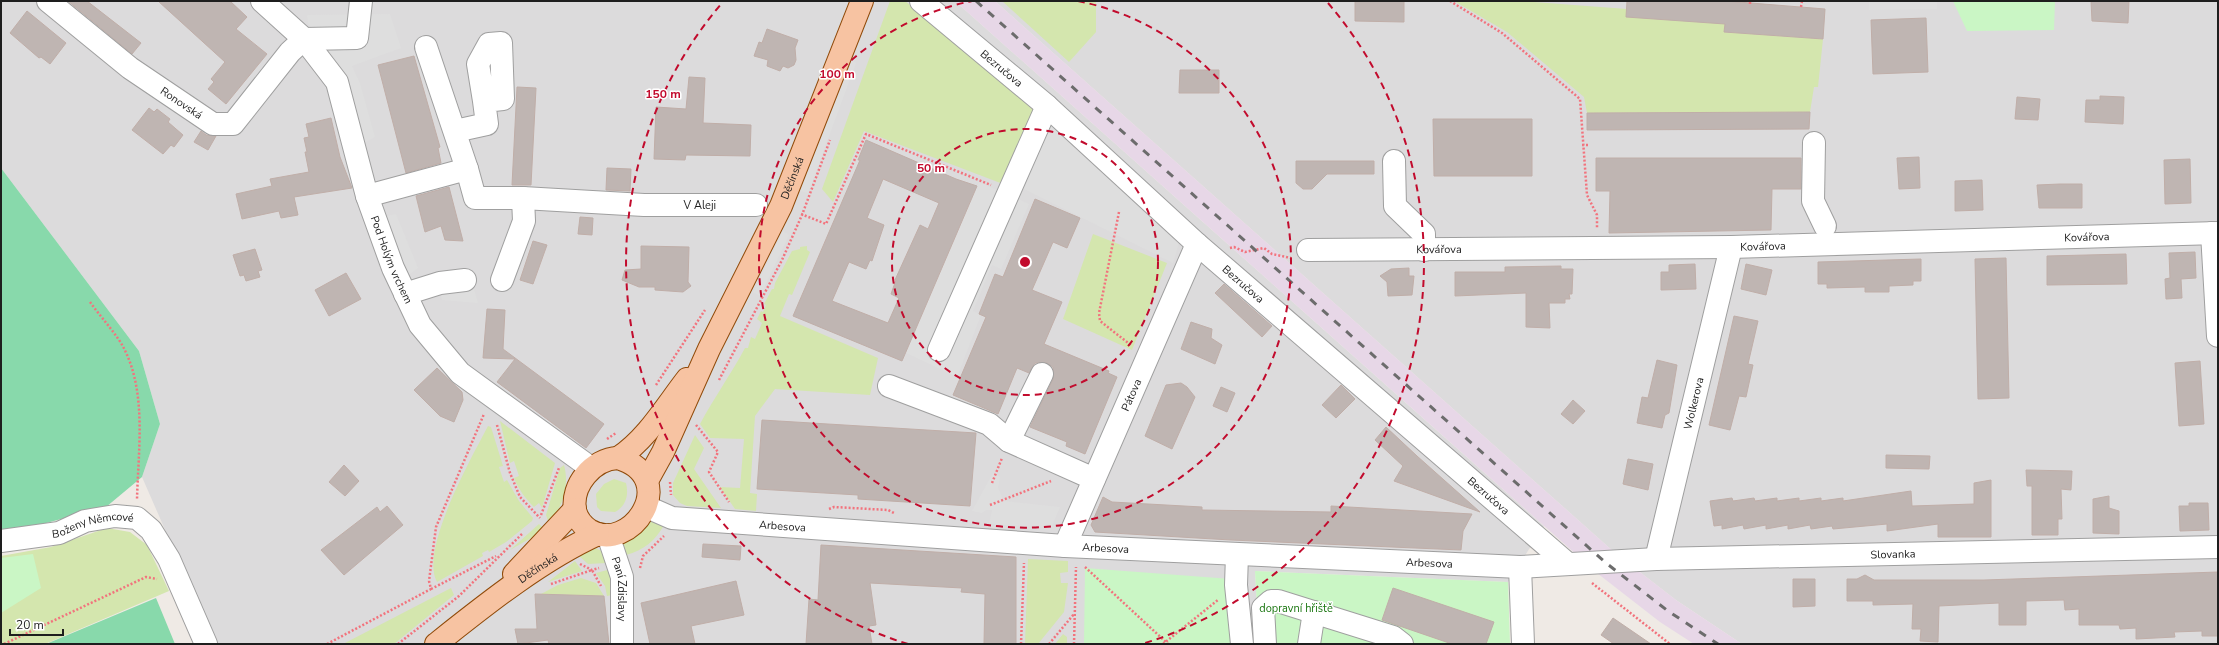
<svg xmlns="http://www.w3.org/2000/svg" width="2219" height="645" font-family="'Nunito Sans',sans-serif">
<rect width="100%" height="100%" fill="#efeae5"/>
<!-- residential -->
<path fill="#dcdbdc" d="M1 1H955L1544 526 1508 582 1255 571 1259 644H215L142 477 160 424 139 351 1 168Z
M995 1H2218V644H1742L1676 600 1614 552Z"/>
<!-- industrial -->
<path fill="#e7d7e7" d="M955 1H995L1614 552 1676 600 1742 644H1694L1660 622 1597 573Z"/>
<!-- grass -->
<path fill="#d4e6ae" d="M890 1H905L1039 105 1003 184 864 131 833 202 822 189Z
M1002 1H1096V32L1069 62Z
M1454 1H1520L1627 9 1725 24V32L1823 39 1818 87H1814L1810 112 1587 113 1584 97 1507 32Z
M1093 234 1167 263 1132 350 1063 319Z
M807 246V250L810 252 792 295 789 294 780 316 878 358 870 395 775 389 755 416 750 493 757 494 756 511 735 509 720 487 740 488 744 439 710 438 700 424C714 398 731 374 745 348H748L751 337 755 339 762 323 757 319 761 311 763 312 766 305 764 304 772 289H774L775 283 792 251 800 249V247Z
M500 421 555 463 542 508 539 503 534 507C525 498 519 490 514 478L519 476 514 461 510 463Z
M488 426 491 427 503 466 499 467 504 482 507 480 519 501 533 518 532 521 506 542 489 552 488 550 482 553 483 556 437 582C419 550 472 457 488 426Z
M695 435 704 448 694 469 721 508 687 506 680 503 673 495V483Z
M564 465C570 487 562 507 549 524L546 515 560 468Z
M614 479 626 483C629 495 626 506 615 512L601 511 597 507 596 494 604 484Z
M651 515 664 525C655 541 644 550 626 555L618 541Z
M539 524 545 530 510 550Z
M107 528 130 532 147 545 169 591 45 644H1V556L51 547Z
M593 547 604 552 606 563 588 564 578 555Z
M1028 559 1068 561V572L1060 573 1061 583H1068L1064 612 1038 644H1025Z
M575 561 582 571 548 582Z
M611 569 612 595 607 596 605 586 596 573Z
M581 578 596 583 604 596 541 594 558 585Z
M451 588 454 595 394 644H343Z
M1063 634 1067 637V644H1055Z"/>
<!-- park -->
<path fill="#caf6c5" d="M1953 1H2055L2054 30 1967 31Z
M33 554 41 588 1 613V558Z
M1085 568 1231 579 1236 644H1084Z
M1255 571 1508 582 1510 644H1259Z"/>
<!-- pitch -->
<path fill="#88d9ab" d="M1 168 139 351 160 424 142 477 106 507 20 530 1 532Z
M156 598 175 644H46Z"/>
<!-- parking -->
<path fill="#dedede" d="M1869 1H1937V9L1869 10Z
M390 14 401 48 352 66 360 83 375 137 365 142 383 217 396 214 418 268 407 276 383 222 344 77 308 23 307 15Z
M849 59 856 63 808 193 800 191Z
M1046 117 1180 240 1173 263 1020 187Z
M979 182 1029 204 1001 269 992 265 973 311 981 315 957 377 906 353Z
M783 231 789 235 760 296 753 292Z
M473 285 478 303 442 300 439 288Z
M993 473 1000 477 998 488 1004 501 1060 507 1051 528 989 524 992 510H986L982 513 972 511Z"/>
<!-- building -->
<path fill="#bfb5b2" stroke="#c0aea8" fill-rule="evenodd" d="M68 1H87L141 43 132 54Z
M158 1H230L247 17 236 29 267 54 226 104 208 89 214 82 211 79 225 62Z
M1355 1H1404V22L1355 21Z
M1627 1H1726L1825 9 1823 39 1724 32 1725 24 1626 17Z
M2091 1H2129L2128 23 2092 21Z
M27 11 66 43 50 64 41 57 39 58 10 33Z
M1926 18 1928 72 1873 74 1871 20Z
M767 29 798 40 795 48 796 60 794 65 788 68 783 66 780 71 767 66 768 60 754 56 759 42 762 43Z
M414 56 440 147 438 148 441 163 406 173 378 65Z
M1180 70H1219V93H1179Z
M689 77 705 78 703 123 751 125 750 156 686 155 685 160 654 159 656 107 686 109Z
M517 87 536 88 531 185H512Z
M2100 96 2124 97 2123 124 2085 122 2086 100H2100Z
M2017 97 2040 99 2038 120 2015 119Z
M149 108 154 112 157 109 170 119 168 122 183 135 174 147 171 145 163 154 132 130Z
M1810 112 1809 129 1587 130V113Z
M331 118 340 157 352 188 294 197 298 215 281 218 279 211 242 219 236 194 272 186 270 179 309 172 305 152H307L304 138 309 137 306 124Z
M1433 119H1532V176H1434Z
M201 131 206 135 216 136 208 150 194 142Z
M866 140 956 179 977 186 902 361 793 316 860 160H858ZM883 179 939 203 928 229 920 225 895 280H896L891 294 899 298 888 323 832 301 849 262 866 269 870 260 872 261 884 225 867 218Z
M1919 157 1920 188 1899 189 1897 158Z
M1596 158H1801V189H1772L1771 230 1609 233 1610 191H1596Z
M2190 159 2191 203 2165 204 2164 160Z
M1296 161H1374V174H1327L1312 189H1303L1296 183Z
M607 168 631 169 630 191 606 190Z
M1982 180 1983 210 1955 211V181Z
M2060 184H2082V208H2039L2037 185Z
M449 187 463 241 445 240 441 226 425 232 416 196Z
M1035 199 1080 218 1067 248 1053 242 1032 290 1062 302 1044 344 1109 371 1108 373 1117 377 1085 454 1066 446 1067 442 1030 427 1053 379V367L1047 363H1035L1029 373 1017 368 998 414 953 395 986 317 979 314 995 274 1003 277Z
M580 217 593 218 592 235 578 234Z
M533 241 547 245 533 284 520 280Z
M641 246 689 247 688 282 691 286 683 292 655 290V287H639L622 280 625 270 641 269Z
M255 249 262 270 258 271 260 277 246 281 244 275 240 276 233 255Z
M2195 252 2196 278 2181 279 2182 298 2166 299 2165 279 2170 278 2169 253Z
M2126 254 2127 284 2047 285V256Z
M2006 258 2009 398 1978 399 1975 259Z
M1921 259V281H1913V285L1889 286V292H1865V287L1827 288V284H1818V262Z
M1695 264 1696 289 1661 290V272H1669V265Z
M1746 264 1772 270 1766 295 1741 289Z
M1561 266V269H1573L1572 294H1569L1570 299H1565V303H1549L1550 328 1526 327V293L1455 296V272H1505V267Z
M1409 268V276H1414L1412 295 1388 296 1387 282 1380 276 1391 269Z
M346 273 361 299 329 316 315 290Z
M1224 284 1272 326 1262 337 1215 293Z
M487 309 505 310 503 349 604 424 586 448 497 382 515 359 483 358Z
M1734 316 1758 321 1748 364 1753 365 1746 397 1739 396 1730 430 1709 425Z
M1191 322 1212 329 1211 338 1222 345 1215 364 1181 349Z
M1657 360 1677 365 1669 413 1665 415 1662 428 1637 423 1642 397 1648 398Z
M2200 361 2204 424 2179 426 2175 363Z
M437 368 462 392 463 400 454 422 440 416 414 390Z
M1181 383 1187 387 1195 397 1172 449 1145 436 1166 385Z
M1341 385 1355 399 1336 418 1322 405Z
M1221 387 1235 393 1227 412 1213 406Z
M1573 400 1585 411 1573 424 1561 414Z
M762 420 976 433 970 506 858 499V495L757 489Z
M1386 427 1417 456 1480 512 1394 481 1403 466 1375 440Z
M1886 455 1930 456 1929 469 1886 468Z
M1628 459 1653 464 1648 490 1623 484Z
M344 465 359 481 345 496 329 482Z
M2026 470 2072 471 2071 490 2061 489 2062 519H2058V535H2032V486H2027Z
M1991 480V537H1938V524L1887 531V524L1833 529 1832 526 1811 529 1810 525 1788 529V525L1766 529V525L1744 529 1743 525 1722 529V525L1714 526 1710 501 1732 498 1733 501 1754 498 1755 501 1777 498V501L1799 498V501L1821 498V501L1843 498V501L1911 491 1912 506 1974 504V483Z
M2109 496V508L2119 511V534L2093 533V499Z
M1103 497 1112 502 1202 507V510L1331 512V506L1472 514 1463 531 1461 550 1231 540 1095 532 1091 525Z
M2189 503H2208L2209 530 2180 531 2179 506H2189Z
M387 506 403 525 344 575 321 550 377 507 380 512Z
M703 544 741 546 740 560 702 557Z
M821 545 1016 557V644H984L985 594 961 592 962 588 870 583 876 625 869 626 872 644H806L809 599 818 600Z
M2218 572V636H2202V631L2174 632 2175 637 2136 639V628L2120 629 2119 625H2079V609L2065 610 2064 600 2026 601V625H1999V603L1939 606 1938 642 1920 641 1921 629H1912L1913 604 1873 605V601H1847V579H1857L1865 575 1874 580H1984Z
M1793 579H1815V606L1793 607Z
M736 581 744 615 691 626 695 644H650L641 603Z
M1393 588 1494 622 1486 644H1452L1382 620Z
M535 594 604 596 609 644H549L548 640 518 644 515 629H537Z
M1613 618 1651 644H1614L1601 635Z"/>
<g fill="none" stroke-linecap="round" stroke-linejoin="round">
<defs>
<g id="minor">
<path id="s1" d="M48 1 130 68 213 124H233L290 52 304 39"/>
<path id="s2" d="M262 1 304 39 337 82 367 196 393 268 420 325 460 373 591 468"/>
<path id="s3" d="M921 1 1047 106 1197 244 1568 564"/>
<path d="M304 39 357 38 361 1"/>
<path d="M426 47 467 169"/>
<path d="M455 131 487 124 484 101 503 99 501 43 489 44 478 64 484 101"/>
<path d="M1814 143 1813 201 1825 226"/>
<path d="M1394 161 1395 206 1424 234V250"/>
<path d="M367 196 467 169 475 198H523L524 221 502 280"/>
<path id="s4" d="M523 198 644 205H756"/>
<path d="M2212 233 2218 336"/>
<path id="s5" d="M1308 250 1731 247 2218 233"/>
<path d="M405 294 440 283 465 280"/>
<path d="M939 350 1047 106"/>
<path d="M889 386 989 424 1009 441 1094 479"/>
<path d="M1009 441 1042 374"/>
<path id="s6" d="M647 507 672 518 1065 546 1520 567 1656 559 2218 547"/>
<path id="s7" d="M608 535 622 577V644"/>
<path id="s8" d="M1 541 59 533 85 521 115 516 137 518 151 530 169 559 206 644"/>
<path id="s9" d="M1065 546 1197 244"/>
<path d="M1237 555 1236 585 1242 644"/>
<path id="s10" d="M1656 559 1731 247"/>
<path d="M1520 567 1523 644"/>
<path d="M1265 644 1263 608 1271 601H1278L1393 637 1402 644"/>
<path d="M1309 644 1314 612"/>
</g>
<g id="major">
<path d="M618 458C683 478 630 556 589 530 582 525 577 519 575 510 571 485 593 459 618 458Z"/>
<path d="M618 458C647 439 666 406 687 379"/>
<path id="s11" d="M647 481 663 452 709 349 781 206 862 1"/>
<path d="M514 574 575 509"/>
<path id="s12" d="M436 644C485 605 541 560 598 534"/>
</g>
</defs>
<!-- minor casing -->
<use href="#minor" stroke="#9f9f9f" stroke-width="24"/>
<!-- major casing -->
<use href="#major" stroke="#904a09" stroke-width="24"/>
<!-- path -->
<path stroke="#f2737d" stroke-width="2.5" stroke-dasharray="2 2" stroke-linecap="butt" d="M1450 1 1502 33 1580 99 1587 195 1597 215V229
M1750 4V1
M1801 7 1802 1
M1582 145H1589
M1119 212 1099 313 1100 321 1132 346
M801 214 826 224 866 134 991 185
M1230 248 1234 247 1245 252 1264 248 1272 254 1291 258
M90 302C100 316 112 329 121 343 148 389 138 450 137 500
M719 380 782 260 802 215 830 140
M656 385 705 310
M497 425 510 473 520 497 540 518
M696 425 718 452 709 472 729 502
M607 439 616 433
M670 482 671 495
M992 483 1002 458
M990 505 1051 481
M829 509 834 507 888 510 894 513
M541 515 559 468
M580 564 592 570 599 568
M1085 567 1168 644
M640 568 643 556 664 536
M1592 583 1670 644
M551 584 592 570 601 586
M431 589 496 556
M4 644 146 577 157 579
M327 644 431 589 429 581 436 527 484 414
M398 644 459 596 522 534
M1021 644 1024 563
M1049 644 1074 614
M1074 644 1076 567
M1163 644 1219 599"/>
<!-- minor -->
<use href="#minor" stroke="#fff" stroke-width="22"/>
<!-- major -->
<use href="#major" stroke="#f7c3a2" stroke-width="22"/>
<!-- rail -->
<path stroke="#6c6c6c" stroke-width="3" stroke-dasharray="8 8" stroke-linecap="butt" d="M976 1 1606 563 1668 611 1718 644"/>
</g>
<!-- distance rings -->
<g fill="none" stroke="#c20b2d" stroke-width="2" stroke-dasharray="7 5">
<circle cx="1025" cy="262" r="133"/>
<path d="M1078 1A266 266 0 1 1 972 1"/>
<path d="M908 644A399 399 0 0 1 722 3M1328 3A399 399 0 0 1 1142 644"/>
</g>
<g text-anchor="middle" stroke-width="3" stroke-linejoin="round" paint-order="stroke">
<!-- street labels -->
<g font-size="11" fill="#1e1e1e" stroke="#fff">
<text dy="4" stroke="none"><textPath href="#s3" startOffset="105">Bezručova</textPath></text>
<text dy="4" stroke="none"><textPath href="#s1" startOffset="168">Ronovská</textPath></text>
<text dy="4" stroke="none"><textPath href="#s11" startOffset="336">Děčínská</textPath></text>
<text dy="4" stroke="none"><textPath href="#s4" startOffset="177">V Aleji</textPath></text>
<text dy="4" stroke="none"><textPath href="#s5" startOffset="779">Kovářova</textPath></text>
<text dy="4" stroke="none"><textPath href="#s5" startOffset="455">Kovářova</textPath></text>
<text dy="4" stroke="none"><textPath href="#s5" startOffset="131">Kovářova</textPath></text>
<text dy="4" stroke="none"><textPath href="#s2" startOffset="297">Pod Holým vrchem</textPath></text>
<text dy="4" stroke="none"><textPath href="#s3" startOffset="429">Bezručova</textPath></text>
<text dy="4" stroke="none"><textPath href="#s9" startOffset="165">Pátova</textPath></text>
<text dy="4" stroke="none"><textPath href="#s10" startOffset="160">Wolkerova</textPath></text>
<text dy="4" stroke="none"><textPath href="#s3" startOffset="753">Bezručova</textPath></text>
<text dy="4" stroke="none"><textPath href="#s6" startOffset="138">Arbesova</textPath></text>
<text dy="4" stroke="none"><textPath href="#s8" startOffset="94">Boženy Němcové</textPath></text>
<text dy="4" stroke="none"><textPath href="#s6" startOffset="462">Arbesova</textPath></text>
<text dy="4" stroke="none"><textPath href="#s6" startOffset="1250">Slovanka</textPath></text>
<text dy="4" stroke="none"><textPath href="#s6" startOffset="786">Arbesova</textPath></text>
<text dy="4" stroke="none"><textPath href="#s12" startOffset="127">Děčínská</textPath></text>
<text dy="4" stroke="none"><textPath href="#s7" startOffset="56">Paní Zdislavy</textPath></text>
</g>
<!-- park labels -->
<g font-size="11" fill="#1c7712" stroke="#fff">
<text x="1296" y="612">dopravní hřiště</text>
</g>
</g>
<circle cx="1025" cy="262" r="6" fill="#c20b2d" stroke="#fff" stroke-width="2"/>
<g font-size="12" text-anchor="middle" font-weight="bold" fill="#c20b2d" stroke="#fff" stroke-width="3" stroke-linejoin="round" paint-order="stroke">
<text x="837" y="78">100 m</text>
<text x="663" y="98">150 m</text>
<text x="931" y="172">50 m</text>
</g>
<!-- border -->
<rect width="2219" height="645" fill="none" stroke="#1e1e1e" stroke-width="4"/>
<!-- scale -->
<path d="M10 629v6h53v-6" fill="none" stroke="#1e1e1e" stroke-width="2"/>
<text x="16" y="629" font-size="12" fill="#1e1e1e" stroke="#ffffff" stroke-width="3" paint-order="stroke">20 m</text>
</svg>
